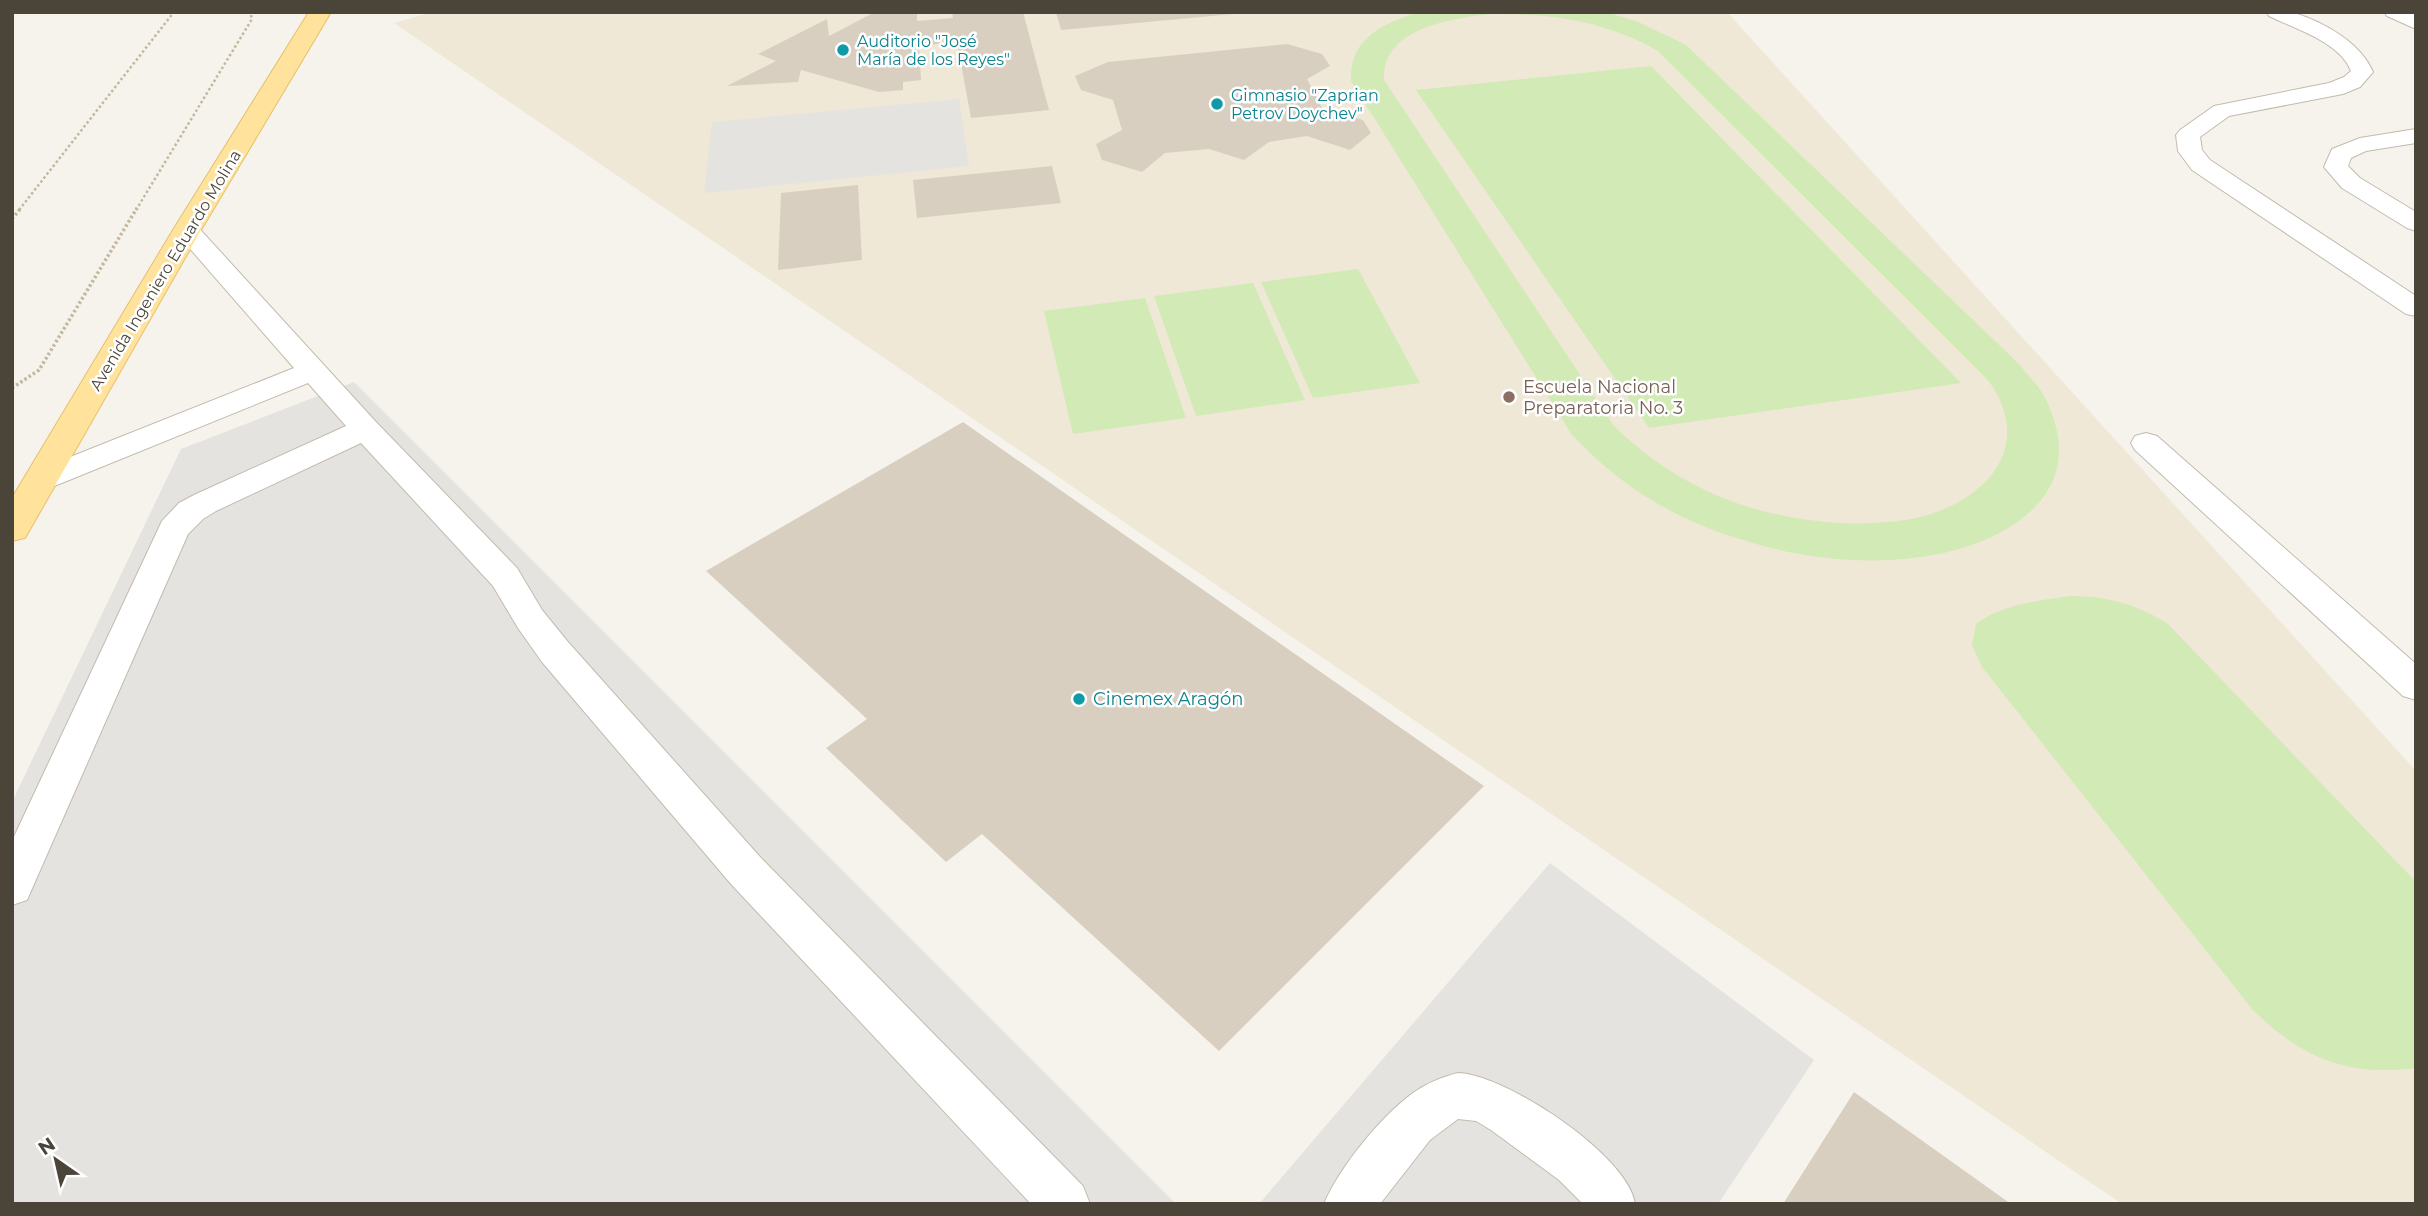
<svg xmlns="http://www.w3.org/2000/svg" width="2428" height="1216" font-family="Montserrat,sans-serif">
<rect width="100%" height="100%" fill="#f6f3ec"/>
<!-- education -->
<path fill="#efe8d6" d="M432 12H1727L2416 771V1204H2122L394 23Z"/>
<!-- green -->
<path fill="#d2eab5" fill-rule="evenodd" d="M1418 12H1605L1636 21 1686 45 2019 364C2025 372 2033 380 2039 388 2048 401 2054 417 2057 432 2072 504 1998 542 1939 554 1885 565 1825 561 1771 548 1689 527 1630 496 1572 435L1351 81C1349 38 1383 24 1418 12ZM1489 14C1549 13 1606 21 1658 51L1977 369C1983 375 1990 382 1994 389 2036 459 1970 510 1906 520 1863 526 1822 524 1780 515 1716 502 1660 471 1614 426L1384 80C1382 28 1450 19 1489 14Z
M1651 66 1961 383 1649 428 1416 90Z
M1358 269 1420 383 1313 398 1261 282Z
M1253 283 1305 400 1196 416 1154 296Z
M1145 298 1186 418 1073 434 1044 311Z
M2069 596C2106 596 2137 604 2168 624L2416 882V1068C2347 1077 2300 1057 2252 1009L1982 667 1972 645 1976 624C2002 604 2038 601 2069 596Z"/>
<!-- parking -->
<path fill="#e5e3e0" d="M959 99 969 166 704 193 712 122Z
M354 382 1176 1204H12V802L181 449Z
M1550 863 1814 1060 1718 1204H1259Z"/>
<!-- building -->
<path fill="#d8cfc1" d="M875 12H917V21L953 18 952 12H1023L1049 110 971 118 957 42 919 46 921 80 903 82V90L879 92 801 70 798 82 727 86 776 61 758 54 827 19 829 36Z
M1056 12H1233V14L1061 30Z
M1287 44 1322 54 1330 66 1307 79 1322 108 1363 120 1371 133 1350 150 1307 136 1269 142 1244 160 1209 149 1165 153 1142 172 1102 160 1096 144 1122 130 1113 100 1081 90 1075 76 1108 62Z
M1052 166 1061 203 917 218 913 180Z
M858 185 862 260 778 270 781 193Z
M963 422 1484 786 1219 1051 982 834 946 862 826 748 867 719 706 571Z
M1854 1092 2011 1204H1783Z"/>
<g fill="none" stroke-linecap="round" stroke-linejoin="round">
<defs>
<path id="lane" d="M2266 12C2275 12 2286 11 2294 13 2324 22 2361 43 2373 72L2360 87 2343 94 2229 116 2200 137 2202 150 2210 160 2416 296V316L2406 314 2192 170 2178 151 2176 135 2180 130 2214 106 2329 83 2344 77 2351 71C2340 42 2295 29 2269 16Z
M2384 12H2410L2416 15V29L2387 16Z
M2416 129V143L2366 151 2351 158 2348 166 2360 178 2416 212V231L2407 228 2342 188 2324 167 2332 149 2360 138Z
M187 222 196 225 376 422 517 568 542 610 568 642 761 858 1083 1186 1090 1204H1031L731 884 542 662 518 628 493 586 361 443 216 511 203 519 188 534 27 900 12 905V841L162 521 179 503 194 495 346 426 308 383 52 487 41 491 30 487 25 480 30 473 294 368 178 235 174 230 178 225Z
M2146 433 2157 436 2416 664V700L2403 696 2135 450 2131 443 2135 436Z
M1458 1073C1505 1074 1629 1156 1635 1204H1583L1559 1180 1491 1130 1476 1121 1458 1119 1430 1140 1380 1204H1324C1339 1168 1381 1116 1413 1093 1427 1083 1442 1077 1458 1073Z"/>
<path id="primary" d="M309 12H331L201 230 25 538 12 541V498L173 230Z"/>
</defs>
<!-- lane casing -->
<use href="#lane" stroke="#c2bbae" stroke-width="2"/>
<!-- primary casing -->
<use href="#primary" stroke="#e6c16a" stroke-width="2"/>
<!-- path-far1 -->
<path stroke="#c4b79f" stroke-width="2.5" stroke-dasharray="2.5 2.5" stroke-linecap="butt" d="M19 210 174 12
M136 210 252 19 250 12"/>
<!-- path -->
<path stroke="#c4b79f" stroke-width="3.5" stroke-dasharray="2.5 2.5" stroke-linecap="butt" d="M12 219 21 208
M12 388 39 370 137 208"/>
<!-- lane -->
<use href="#lane" fill="#fff" fill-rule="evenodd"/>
<!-- primary -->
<use href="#primary" fill="#ffe39c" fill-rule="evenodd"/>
</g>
<!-- markers -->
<g fill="#0f9aa8" stroke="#fff" stroke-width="2.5">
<circle cx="843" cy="50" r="7"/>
<circle cx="1217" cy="104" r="7"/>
<circle cx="1079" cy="699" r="7"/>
</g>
<circle fill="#8d6e63" stroke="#fff" stroke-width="2.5" cx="1509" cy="397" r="7"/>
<g text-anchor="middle" stroke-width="5" stroke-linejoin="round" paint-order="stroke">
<!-- far-culture labels -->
<g font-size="16" fill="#0d838f" stroke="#fff" text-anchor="start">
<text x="857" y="47">Auditorio "José<tspan x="857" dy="18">María de los Reyes"</tspan></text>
<text x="1231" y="101">Gimnasio "Zaprian<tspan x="1231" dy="18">Petrov Doychev"</tspan></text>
</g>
<!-- far-street labels -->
<g font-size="16" fill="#4b4439" stroke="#fff">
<text transform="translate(165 270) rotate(-59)" y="6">Avenida Ingeniero Eduardo Molina</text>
</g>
<!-- education labels -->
<g font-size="18" fill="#785e54" stroke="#fff" text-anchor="start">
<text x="1523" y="393">Escuela Nacional<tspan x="1523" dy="21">Preparatoria No. 3</tspan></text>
</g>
<!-- culture labels -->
<g font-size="18" fill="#0d838f" stroke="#fff" text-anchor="start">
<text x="1093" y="705">Cinemex Aragón</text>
</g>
</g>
<!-- border -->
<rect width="2428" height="1216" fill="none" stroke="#4b4439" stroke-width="28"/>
<!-- north arrow -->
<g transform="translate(56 1160) rotate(326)" stroke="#ffffff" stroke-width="5" paint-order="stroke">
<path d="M0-5L12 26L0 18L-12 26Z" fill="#4b4439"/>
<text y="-10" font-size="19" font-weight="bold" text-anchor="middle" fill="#4b4439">N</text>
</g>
</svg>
